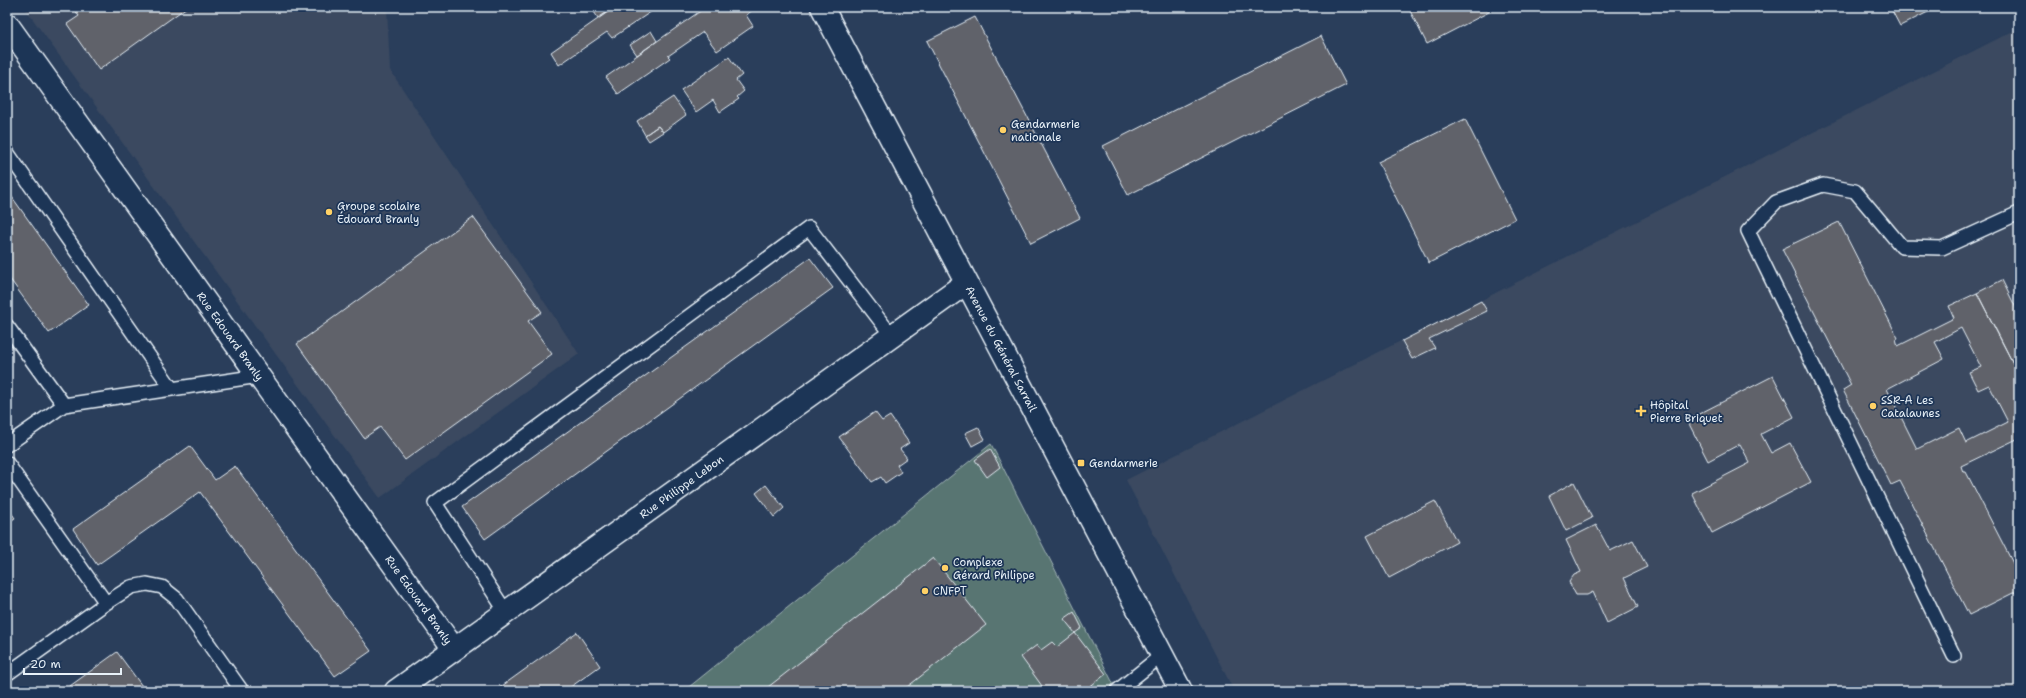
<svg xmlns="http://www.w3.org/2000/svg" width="2026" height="698" font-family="'Shantell Sans',sans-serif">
<rect width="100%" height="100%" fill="#2a3e5b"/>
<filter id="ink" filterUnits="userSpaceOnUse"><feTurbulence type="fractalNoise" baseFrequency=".025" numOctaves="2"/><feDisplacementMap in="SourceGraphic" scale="8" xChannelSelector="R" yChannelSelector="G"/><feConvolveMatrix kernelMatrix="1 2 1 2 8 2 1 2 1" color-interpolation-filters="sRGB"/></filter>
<g filter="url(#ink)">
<!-- built -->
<path fill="#3a4960" d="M24 7H387L390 70 579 354 380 498Z
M2019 28V691H1234L1126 480Z"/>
<!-- green -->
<path fill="#597572" stroke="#a0b3b5" d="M991 444 1117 691H684Z"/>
<!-- building -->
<path fill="#60626a" stroke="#e8f1f8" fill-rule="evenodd" d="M73 7H187L99 70 67 24 79 16Z
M591 7H615L598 18Z
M615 7H658L612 38 607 32 559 65 551 52Z
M706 7H752L754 9 746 15 753 26 717 51 703 32 668 56 670 58 618 94 606 77Z
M1408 7H1487L1489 12 1427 44Z
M1890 7H1938L1900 26Z
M975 17 1080 218 1031 243 927 41Z
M651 31 657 41 637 55 630 45Z
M1321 36 1346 85 1128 195 1103 146Z
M729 57 742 75 736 80 744 91 737 97 739 99 720 112 713 100 696 112 681 90Z
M673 97 686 115 663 132 658 126 645 135 637 121Z
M1465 119 1515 219 1429 263 1378 162Z
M658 126 663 132 649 141 645 135Z
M7 190 89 305 49 333 7 275Z
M473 217 542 312 528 321 552 354 405 460 380 427 364 438 297 344Z
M1839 222 1898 338 1896 339 1898 346 1954 318 1949 306 1977 293 2019 375V444L2017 439 1961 466 1963 472H1966L2019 575V590L1969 615 1900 481 1891 485 1843 390 1851 385 1782 249ZM1961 328 1981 367 1969 372 1978 390 1989 385 2008 422 1966 443 1959 428 1917 449 1887 389 1944 359 1935 342Z
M810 258 833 288 485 539 462 507Z
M2002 280 2019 314V375L1977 293Z
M1481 301 1487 311 1429 339 1435 348 1412 359 1402 341Z
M1773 376 1794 417 1761 434 1771 453 1790 443 1811 482 1712 533 1692 493 1750 463 1740 444 1708 461 1687 420Z
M875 412 882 421 890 416 909 443 900 449 907 458 897 465 901 472 885 483 881 477 872 482 839 437Z
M978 427 985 439 972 446 965 433Z
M190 446 215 480 235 466 371 651 335 676 200 492 97 565 73 529Z
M990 449 1000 467 987 477 975 460Z
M1574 482 1592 518 1566 531 1549 496Z
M766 485 784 508 774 517 756 493Z
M1435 501 1457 542 1389 578 1367 536Z
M7 507 15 518 7 523Z
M1596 525 1610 551 1633 540 1647 567 1624 578 1638 607 1607 623 1593 592 1587 595H1576L1569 582 1574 575 1581 572 1566 540Z
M933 558 986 625 902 691H763Z
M1074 612 1082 628 1075 633 1064 619Z
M577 632 600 666 565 691H495Z
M1075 633 1106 674 1084 691H1036L1042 686 1021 657 1037 645 1041 650 1052 642 1057 647Z
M117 652 142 686 135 691H63Z"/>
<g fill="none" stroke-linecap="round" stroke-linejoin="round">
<defs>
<path id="lane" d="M7 152 172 389
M7 326 64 405
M7 445 64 405 259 376
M7 463 106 603
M506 612 435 503 809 228 892 336
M1954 656 1748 231 1776 202 1823 185 1855 191 1902 247 1942 248 2019 213
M7 674 106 603 131 587 147 584 162 587 177 599 242 691
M1117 691 1162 655"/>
<g id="street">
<path id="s1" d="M7 24 454 649"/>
<path id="s2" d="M396 691 966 283"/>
</g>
<g id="secondary">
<path id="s3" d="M822 7 1181 691"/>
</g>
</defs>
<!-- lane casing -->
<use href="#lane" stroke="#e8f1f8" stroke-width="16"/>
<!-- street casing -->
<use href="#street" stroke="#e8f1f8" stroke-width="25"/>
<!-- secondary casing -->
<use href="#secondary" stroke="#e8f1f8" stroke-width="25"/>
<!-- lane -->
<use href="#lane" stroke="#1d3557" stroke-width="13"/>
<!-- street -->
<use href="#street" stroke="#1d3557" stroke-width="22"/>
<!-- secondary -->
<use href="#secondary" stroke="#1d3557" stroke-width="22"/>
</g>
</g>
<!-- markers -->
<g fill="#ffd166" stroke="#1d3557" stroke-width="1.5">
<circle cx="1003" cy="130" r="4"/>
<circle cx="329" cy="212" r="4"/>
<circle cx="1873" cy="406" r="4"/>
<path d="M1639 405h4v4h4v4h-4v4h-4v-4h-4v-4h4z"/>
<rect x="1077" y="459" width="8" height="8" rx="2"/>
<circle cx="945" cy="568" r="4"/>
<circle cx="925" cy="591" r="4"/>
</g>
<g text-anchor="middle" stroke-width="3.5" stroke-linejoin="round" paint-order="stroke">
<!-- poi labels -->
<g font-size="11" fill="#e8f1f8" stroke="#1d3557" text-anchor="start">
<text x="1011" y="128">Gendarmerie<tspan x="1011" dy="13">nationale</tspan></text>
<text x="337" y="210">Groupe scolaire<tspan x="337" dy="13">Édouard Branly</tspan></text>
<text x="1881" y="404">SSR-A Les<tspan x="1881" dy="13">Catalaunes</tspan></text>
<text x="1650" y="409">Hôpital<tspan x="1650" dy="13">Pierre Briquet</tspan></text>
<text x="1089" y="467">Gendarmerie</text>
<text x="953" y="566">Complexe<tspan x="953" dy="13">Gérard Philippe</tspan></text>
<text x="933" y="595">CNFPT</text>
</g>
<!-- street labels -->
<g font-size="11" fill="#e8f1f8" stroke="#1d3557">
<text dy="4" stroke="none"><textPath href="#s1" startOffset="384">Rue Edouard Branly</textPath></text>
<text dy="4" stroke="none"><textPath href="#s3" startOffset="386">Avenue du Général Sarrail</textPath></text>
<text dy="4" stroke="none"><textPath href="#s2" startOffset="351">Rue Philippe Lebon</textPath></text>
<text dy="4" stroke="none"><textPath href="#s1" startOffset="708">Rue Edouard Branly</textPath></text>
</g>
</g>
<!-- margin -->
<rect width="2026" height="698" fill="none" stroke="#1d3557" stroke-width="24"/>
<rect x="12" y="12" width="2002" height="674" fill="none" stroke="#e8f1f8" stroke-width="1.5" filter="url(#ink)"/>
<!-- scale -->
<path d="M24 668v6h97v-6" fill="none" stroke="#e8f1f8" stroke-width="2"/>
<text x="30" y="668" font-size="12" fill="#e8f1f8" stroke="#1d3557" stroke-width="3" paint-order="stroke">20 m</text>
</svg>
